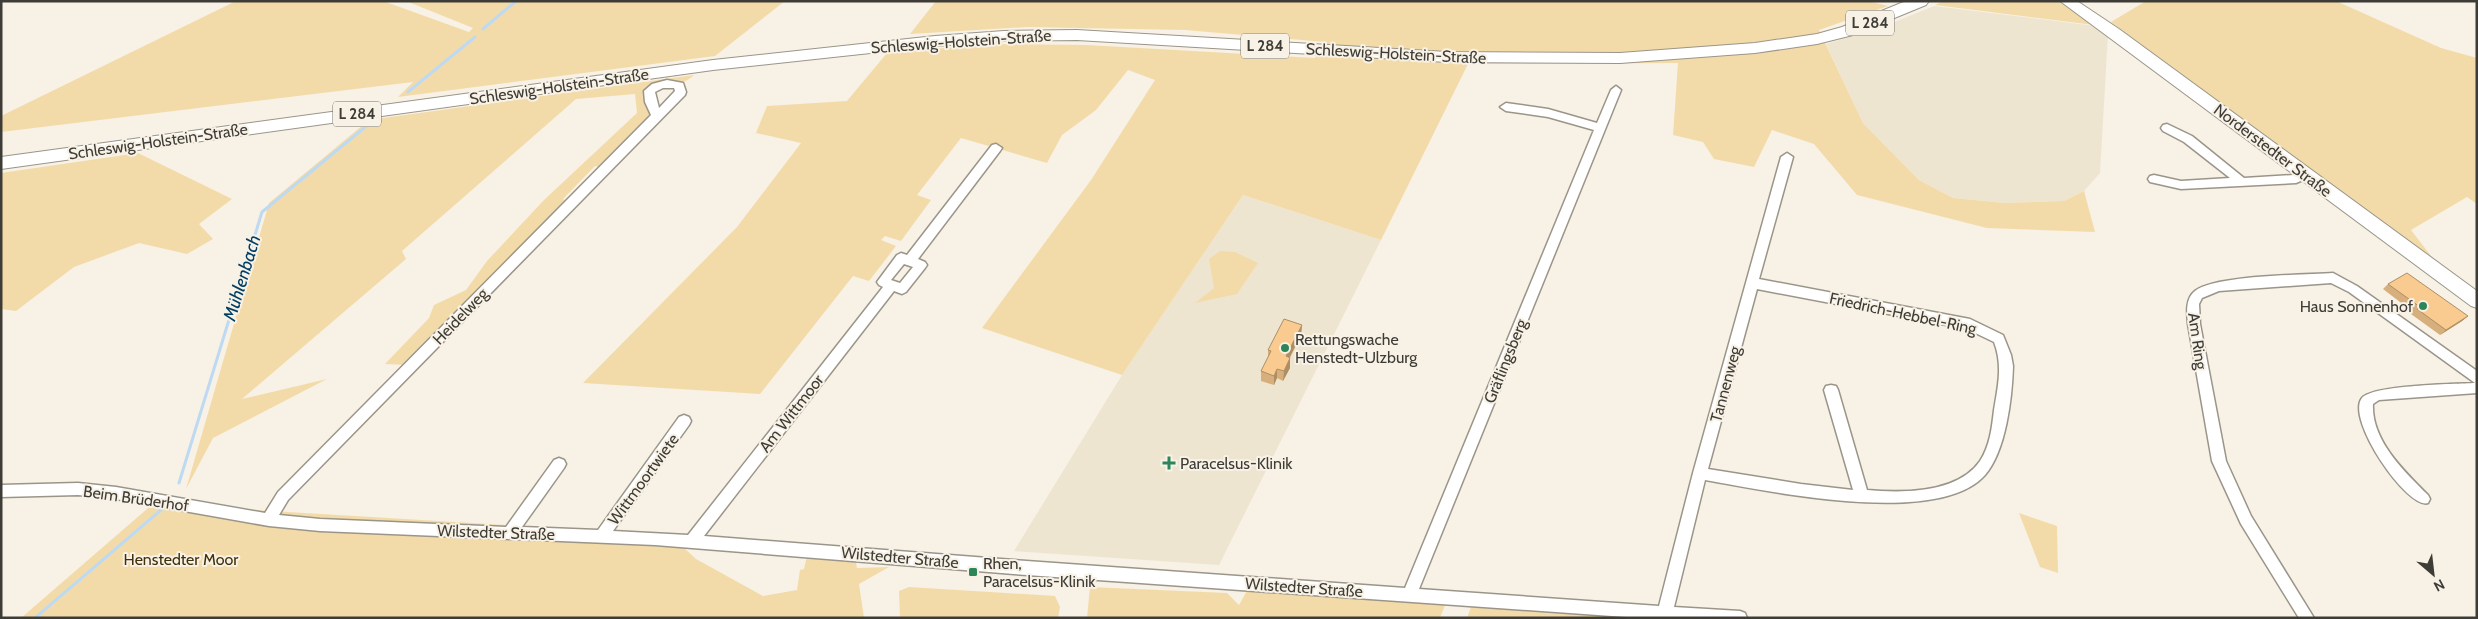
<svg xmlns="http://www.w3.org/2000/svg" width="2478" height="619" font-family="Cabin,sans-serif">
<rect width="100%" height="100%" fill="#f8f1e5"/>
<!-- built -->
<path fill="#eee5d1" d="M1934 6 2096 26 2108 34 2100 173 2084 191 2064 201 2005 203 1953 198 1919 180 1863 123 1826 44 1887 25Z
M1243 195 1381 240 1219 565 1014 551 1122 375Z"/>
<!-- green -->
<path fill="#f3dba9" d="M236 1H383L469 32 473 28 406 1H785L715 56 398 97 413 82 1 132V116Z
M936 1H1868L1888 6 1819 30 1863 123 1919 180 1953 198 2005 203 2064 201 2084 191 2095 232 1987 228 1857 195 1814 144 1772 130 1754 167 1714 159 1703 142 1673 135 1678 63 1468 64 1381 240 1243 195 1122 375 982 328 1091 180 1155 80 1128 70 1096 110 1062 135 1047 163 961 138 917 195 931 200 901 241 885 236 881 240 896 246 869 281 853 276 760 394 583 383 737 227 801 143 756 133 767 106 847 101 887 53 991 44 1087 45 1315 58 1325 42 1185 30 1027 27 910 34Z
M1943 1H2058L2094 25 1935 5Z
M2146 1H2336L2441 48 2477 58V204L2467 197 2411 230 2438 265 2111 22Z
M694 75C683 86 670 84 655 85L653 116 602 168 595 166 563 199 568 202 408 365 385 364 429 318 434 305 466 290 487 261 544 200 637 113 635 94 576 99 402 251 406 259 242 399 327 379 213 438 186 489 269 203 369 120Z
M138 153 232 199 199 224 213 239 187 254 139 243 74 267 16 311 1 309V173Z
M1220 251 1235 252 1258 263 1237 294 1195 303 1214 288 1209 259Z
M162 496 238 509 670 535 696 559 763 596 797 590 800 570 804 569 807 556 855 557 857 568 889 567 859 584 864 618H21Z
M2019 513 2057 526 2058 573 2040 567Z
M909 587 1055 596 1060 607 1058 618H900L899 591Z
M1090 587 1227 593 1239 605 1248 589 1361 594 1445 605 1440 618H1087Z
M1471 607 1650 618H1467Z"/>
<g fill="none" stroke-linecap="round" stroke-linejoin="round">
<!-- stream -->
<path stroke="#bddaf2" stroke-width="3" d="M483 29 516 1
M408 92 475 37
M179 483 262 212 375 119
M35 618 161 510"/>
<defs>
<path id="street" d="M667 80 683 83 686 92 685 95 288 500 279 515 320 519 506 527 554 460 559 458 564 460 566 464 564 468 522 527 598 530 679 417 684 415 689 417 691 421 689 425 613 531 688 535 883 287 879 285 877 282 897 255 901 253 907 255 992 145 996 144 1002 148 1000 151 918 259 925 262 927 265 925 268 906 292 902 294 894 291 704 536 1014 560 1405 588 1594 130 1548 117 1506 111 1500 107 1506 103 1548 109 1597 123 1611 90 1616 86 1621 90 1419 589 1659 606 1693 473 1781 157 1787 153 1793 157 1759 279 1970 319 2003 335 2011 355 2013 366C2012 398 2006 451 1985 475 1938 528 1768 491 1705 480L1674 607 1740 611 1745 613 1747 618H1640L1014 574 655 545 320 531 269 526 116 499 78 495 1 497V485L78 483 116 487 265 513 278 492 651 115 645 102 644 91 652 84ZM663 88H674L675 91 659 108 655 92ZM904 264 913 267 900 283 891 280ZM1757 289 1967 329 1994 342C2003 365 1998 386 1994 410 1992 427 1990 446 1980 461 1957 494 1902 493 1867 490L1838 390 1836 386 1831 385 1826 386 1824 390 1853 490 1801 484 1708 469Z
M2167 124 2192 136 2244 178 2294 175 2306 170 2312 174 2310 177 2296 183 2181 189 2150 182 2148 179 2150 176 2154 175 2181 181 2230 178 2184 142 2163 131 2161 128 2163 125Z
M2333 273 2357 286 2477 371V393L2379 400 2373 404C2371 440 2404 471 2428 495L2430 499 2428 503C2408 510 2345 419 2362 398 2372 385 2455 384 2475 383L2349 292 2331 283 2219 291 2202 298 2199 304 2200 324 2226 461 2251 516 2314 618H2299L2241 524 2212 461 2188 324C2187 313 2185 299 2195 291 2215 275 2304 275 2333 273Z"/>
<path id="secondary" d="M2060 1H2077L2119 29 2477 291V308L2471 306Z"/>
<path id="primary" d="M1906 1H1929L1926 5 1853 35 1817 44 1755 53 1620 63 1447 62 1077 40 1004 41 935 46 713 70 1 169V157L713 60 935 36 1004 31 1077 30 1447 52 1620 53 1755 43 1817 34 1842 27Z"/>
</defs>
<!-- street casing -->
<use href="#street" stroke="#9b9589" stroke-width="3"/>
<!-- secondary casing -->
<use href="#secondary" stroke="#9b9589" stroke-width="2"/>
<!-- primary casing -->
<use href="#primary" stroke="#9b9589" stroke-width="2"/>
<!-- street -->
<use href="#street" fill="#fff" fill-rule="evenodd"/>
<!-- secondary -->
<use href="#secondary" fill="#fff" fill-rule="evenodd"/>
<!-- primary -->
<use href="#primary" fill="#fff" fill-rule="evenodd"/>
</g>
<!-- wall -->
<path fill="#d6af7c" d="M2388 284 2468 316 2462 321 2440 335 2411 314 2413 312 2383 289Z
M1302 325 1301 335 1290 358V368L1283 381 1277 378 1274 385 1261 381V371L1268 359V350Z"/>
<!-- shaded-wall -->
<path fill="#ae8e65" d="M2468 316 2462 321 2440 335 2446 330Z
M1302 325 1301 335 1285 366 1286 356Z
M1290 358V368L1283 381 1284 371Z
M1277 369V378L1274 385V376Z"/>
<!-- building -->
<path fill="#f9cb90" stroke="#ae8e65" d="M2407 273 2468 316 2446 330 2417 309 2420 307 2388 284Z
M1284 319 1302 325 1286 356 1290 358 1284 371 1277 369 1274 376 1261 371 1271 351 1268 350Z"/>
<!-- markers -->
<g fill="#2d865a" stroke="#f8f1e5" stroke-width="2">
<circle cx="2423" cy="306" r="5"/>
<circle cx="1285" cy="348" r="5"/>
<path d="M1166.5 455.5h5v5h5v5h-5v5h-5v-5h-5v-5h5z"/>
<rect x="968" y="567" width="10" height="10" rx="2.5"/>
</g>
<g text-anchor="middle" stroke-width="4" stroke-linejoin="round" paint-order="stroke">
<!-- shield labels -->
<g fill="#f8f1e5" stroke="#76726b" stroke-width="1">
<rect x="1846" y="10.5" width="48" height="25" rx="4"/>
<rect x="1241" y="33.5" width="48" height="25" rx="4"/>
<rect x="333" y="101.5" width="48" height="25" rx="4"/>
</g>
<g font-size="15" font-weight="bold" fill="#3e3c37">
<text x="1870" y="28">L 284</text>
<text x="1265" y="51">L 284</text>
<text x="357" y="119">L 284</text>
</g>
<!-- street labels -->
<g font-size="16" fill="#3e3c37" stroke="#f8f1e5">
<text transform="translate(961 41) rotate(-4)" y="6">Schleswig-Holstein-Straße</text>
<text transform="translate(1396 53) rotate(3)" y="6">Schleswig-Holstein-Straße</text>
<text transform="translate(559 86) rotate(-8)" y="6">Schleswig-Holstein-Straße</text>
<text transform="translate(158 141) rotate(-8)" y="6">Schleswig-Holstein-Straße</text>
<text transform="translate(2273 150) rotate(37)" y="6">Norderstedter Straße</text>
<text transform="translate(1903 313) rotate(12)" y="6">Friedrich-Hebbel-Ring</text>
<text transform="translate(460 316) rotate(-46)" y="6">Heidelweg</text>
<text transform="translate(2198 341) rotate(82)" y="6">Am Ring</text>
<text transform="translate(1505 361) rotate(-68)" y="6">Gräflingsberg</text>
<text transform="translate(1725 384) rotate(-75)" y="6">Tannenweg</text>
<text transform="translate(791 413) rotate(-52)" y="6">Am Wittmoor</text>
<text transform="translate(643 479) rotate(-54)" y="6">Wittmoortwiete</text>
<text transform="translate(136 498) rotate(8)" y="6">Beim Brüderhof</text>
<text transform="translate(496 532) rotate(2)" y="6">Wilstedter Straße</text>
<text transform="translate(900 557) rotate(5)" y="6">Wilstedter Straße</text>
<text transform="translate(1304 587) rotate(4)" y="6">Wilstedter Straße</text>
</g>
<!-- poi labels -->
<g font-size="16" fill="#3e3c37" stroke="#f8f1e5" text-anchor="start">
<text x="2413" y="312" text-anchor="end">Haus Sonnenhof</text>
<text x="1295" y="345">Rettungswache<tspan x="1295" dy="18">Henstedt-Ulzburg</tspan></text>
<text x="1180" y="469">Paracelsus-Klinik</text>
<text x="983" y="569">Rhen,<tspan x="983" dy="18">Paracelsus-Klinik</tspan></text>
</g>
<!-- park labels -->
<g font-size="16" fill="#41310b" stroke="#f8f1e5">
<text x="181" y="565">Henstedter Moor</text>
</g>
<!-- water labels -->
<g font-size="18" font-style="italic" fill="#003e64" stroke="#f8f1e5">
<text transform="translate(242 278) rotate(-73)" y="6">Mühlenbach</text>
</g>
</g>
<!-- border -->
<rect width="2478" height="619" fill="none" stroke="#3e3c37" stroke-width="5"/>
<!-- north arrow -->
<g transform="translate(2433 574) rotate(152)" stroke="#f8f1e5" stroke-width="4" paint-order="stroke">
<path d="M0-4L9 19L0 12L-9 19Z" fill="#3e3c37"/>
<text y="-8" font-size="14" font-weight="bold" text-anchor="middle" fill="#3e3c37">N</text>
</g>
</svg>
